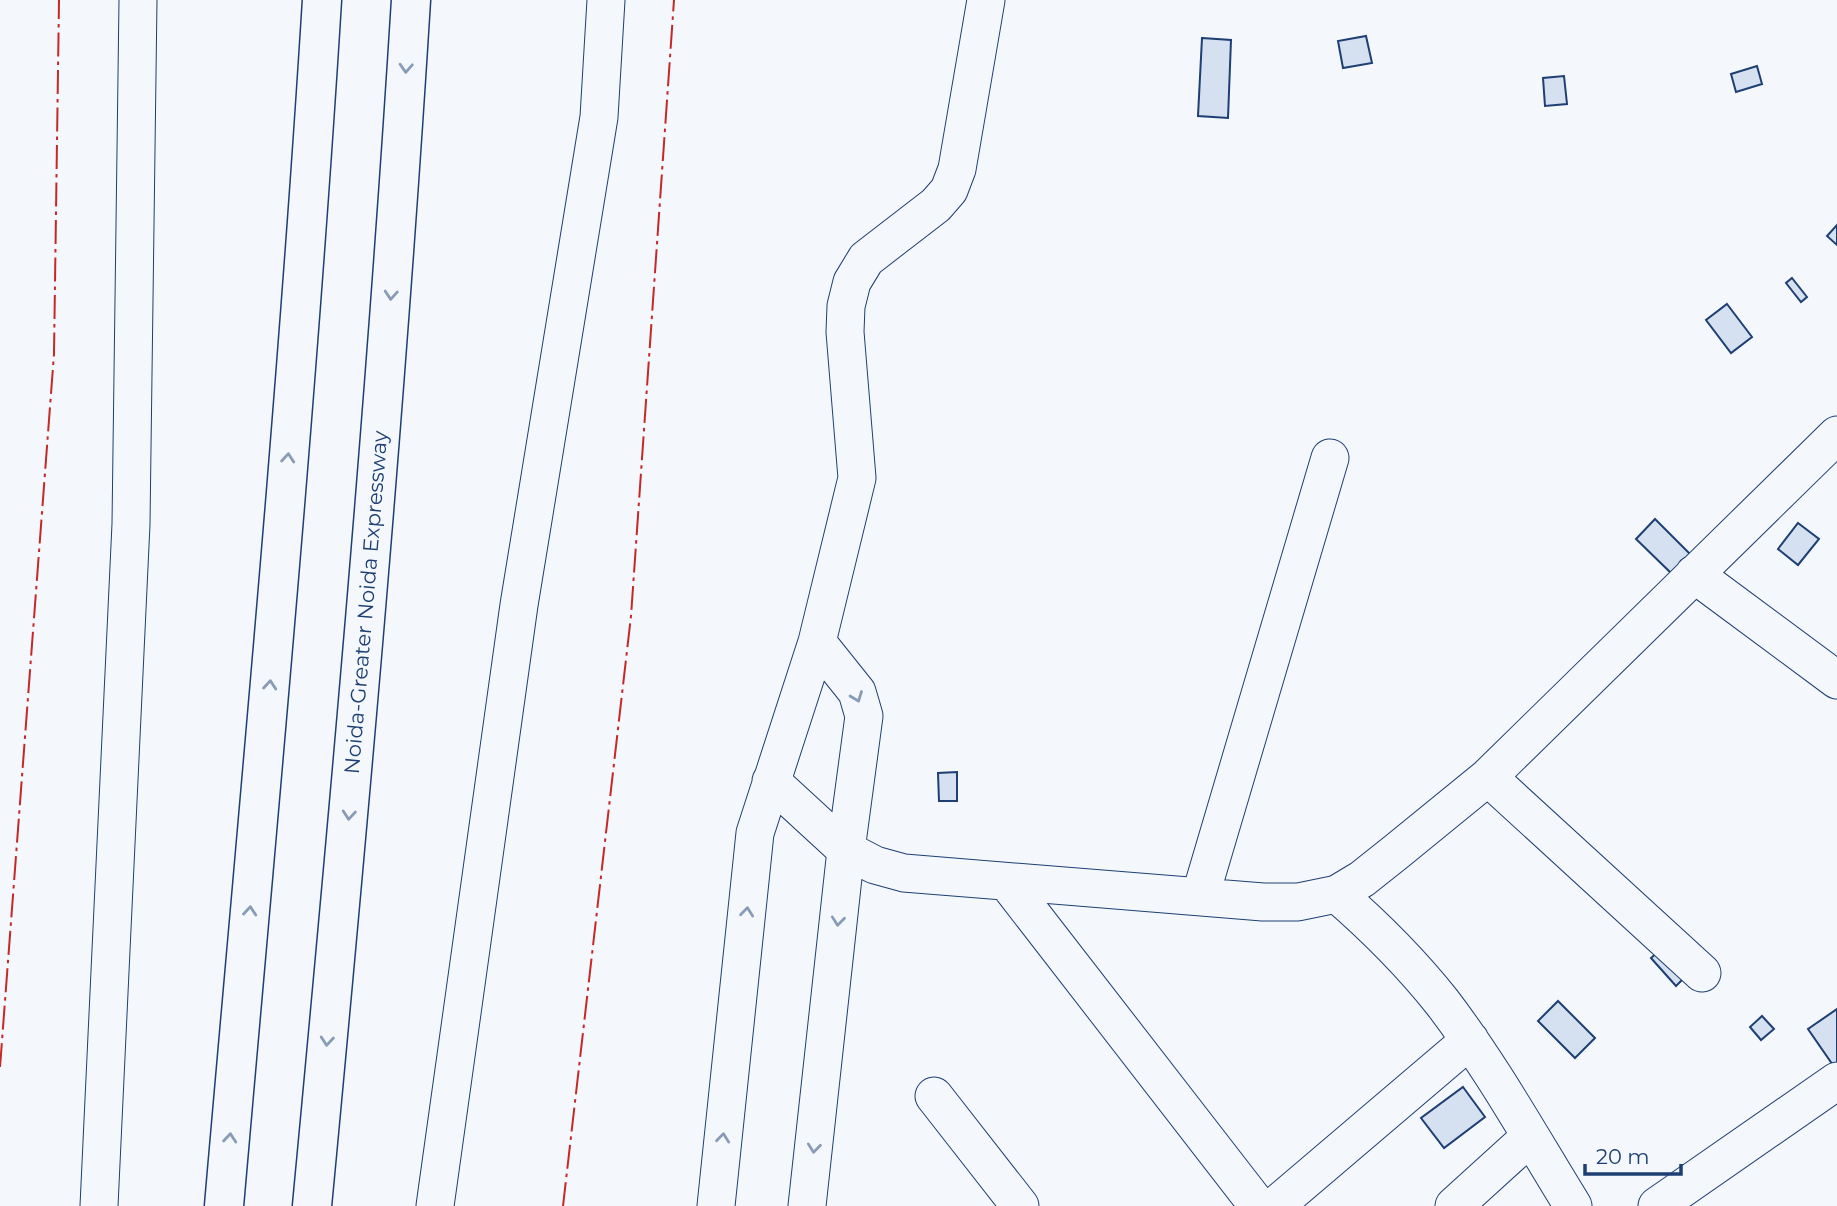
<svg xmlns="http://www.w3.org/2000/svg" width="1837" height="1206" font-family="Montserrat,sans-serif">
<rect width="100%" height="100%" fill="#f4f7fb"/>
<!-- building -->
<path fill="#d5e0f0" stroke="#1d3f73" stroke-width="2" d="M1366 36 1372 63 1343 68 1338 41Z
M1202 38 1231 40 1228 118 1198 116Z
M1757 66 1762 84 1736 92 1731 74Z
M1564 76 1567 104 1545 106 1543 78Z
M1837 225V245L1827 236Z
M1792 278 1807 297 1801 302 1786 283Z
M1727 304 1752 337 1731 353 1706 320Z
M1655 519 1690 554 1671 573 1636 539Z
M1798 523 1819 539 1798 565 1778 549Z
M957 772V801H939L938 773Z
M1660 950 1684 978 1676 986 1651 958Z
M1558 1001 1595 1038 1575 1058 1538 1021Z
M1837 1009V1071L1808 1029Z
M1762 1016 1774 1029 1761 1040 1750 1027Z
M1463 1087 1485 1117 1444 1148 1421 1118Z"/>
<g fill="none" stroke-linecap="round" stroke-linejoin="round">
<defs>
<path id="minor" d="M1694 574 1837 680
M1488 777 1702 973
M771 781 846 850 875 865 904 873 1263 902H1298L1337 894 1362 879 1396 852 1488 777 1837 435
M1007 882 1258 1206
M1337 894C1375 927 1411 963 1442 1002 1491 1066 1531 1138 1573 1206
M1200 897 1330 458
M934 1096 1020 1206
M99 1206 131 524 138 0
M435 1206 519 605 599 117 606 0
M716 1206 755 833 817 642 857 478 845 332 846 306 852 282 866 259 936 205 949 190 957 169 986 0
M807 1206 846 850 864 716 857 692 817 642
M1275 1206 1470 1040
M1454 1206 1530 1137
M1657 1206 1837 1081"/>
<g id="highway">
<path d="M224 1206C259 804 297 403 322 0"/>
<path id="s1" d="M312 1206C350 804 386 403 411 0"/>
</g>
</defs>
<!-- minor casing -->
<use href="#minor" stroke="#1d3f73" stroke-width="39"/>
<!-- highway casing -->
<use href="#highway" stroke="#1d3f73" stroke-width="41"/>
<!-- minor -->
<use href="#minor" stroke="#f4f7fb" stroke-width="37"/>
<!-- highway -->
<use href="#highway" stroke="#f4f7fb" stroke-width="38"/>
<!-- power -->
<path stroke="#c62828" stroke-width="2" stroke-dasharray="24 5 3.5 5" stroke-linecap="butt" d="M0 1067 54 354 59 0
M563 1206 631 616 674 0"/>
</g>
<!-- one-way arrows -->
<defs><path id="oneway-chevron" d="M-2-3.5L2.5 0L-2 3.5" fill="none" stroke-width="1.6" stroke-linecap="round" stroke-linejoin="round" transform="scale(1.75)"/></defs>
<g stroke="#889bb7">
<use href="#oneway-chevron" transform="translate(406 68) rotate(93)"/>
<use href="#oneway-chevron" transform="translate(391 295) rotate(94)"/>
<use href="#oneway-chevron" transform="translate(288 458) rotate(-85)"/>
<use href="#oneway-chevron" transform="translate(270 685) rotate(-85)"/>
<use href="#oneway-chevron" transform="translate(857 697) rotate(69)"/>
<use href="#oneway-chevron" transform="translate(349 815) rotate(95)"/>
<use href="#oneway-chevron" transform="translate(250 911) rotate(-85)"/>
<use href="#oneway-chevron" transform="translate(747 912) rotate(-84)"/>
<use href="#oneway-chevron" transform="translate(838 921) rotate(96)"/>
<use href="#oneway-chevron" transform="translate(327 1041) rotate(95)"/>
<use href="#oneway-chevron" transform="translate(230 1138) rotate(-85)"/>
<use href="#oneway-chevron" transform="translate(723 1138) rotate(-84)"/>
<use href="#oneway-chevron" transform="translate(814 1148) rotate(96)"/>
</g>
<g text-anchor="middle" stroke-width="5" stroke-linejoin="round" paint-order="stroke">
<!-- street labels -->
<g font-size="21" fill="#1d3f73" stroke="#f4f7fb">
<text dy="7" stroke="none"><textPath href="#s1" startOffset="606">Noida-Greater Noida Expressway</textPath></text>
</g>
</g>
<!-- scale -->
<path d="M1585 1164v10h96v-10" fill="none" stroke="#1d3f73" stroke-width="3.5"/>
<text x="1596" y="1164" font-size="21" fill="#1d3f73" stroke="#f4f7fb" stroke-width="5" paint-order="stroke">20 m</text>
</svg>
